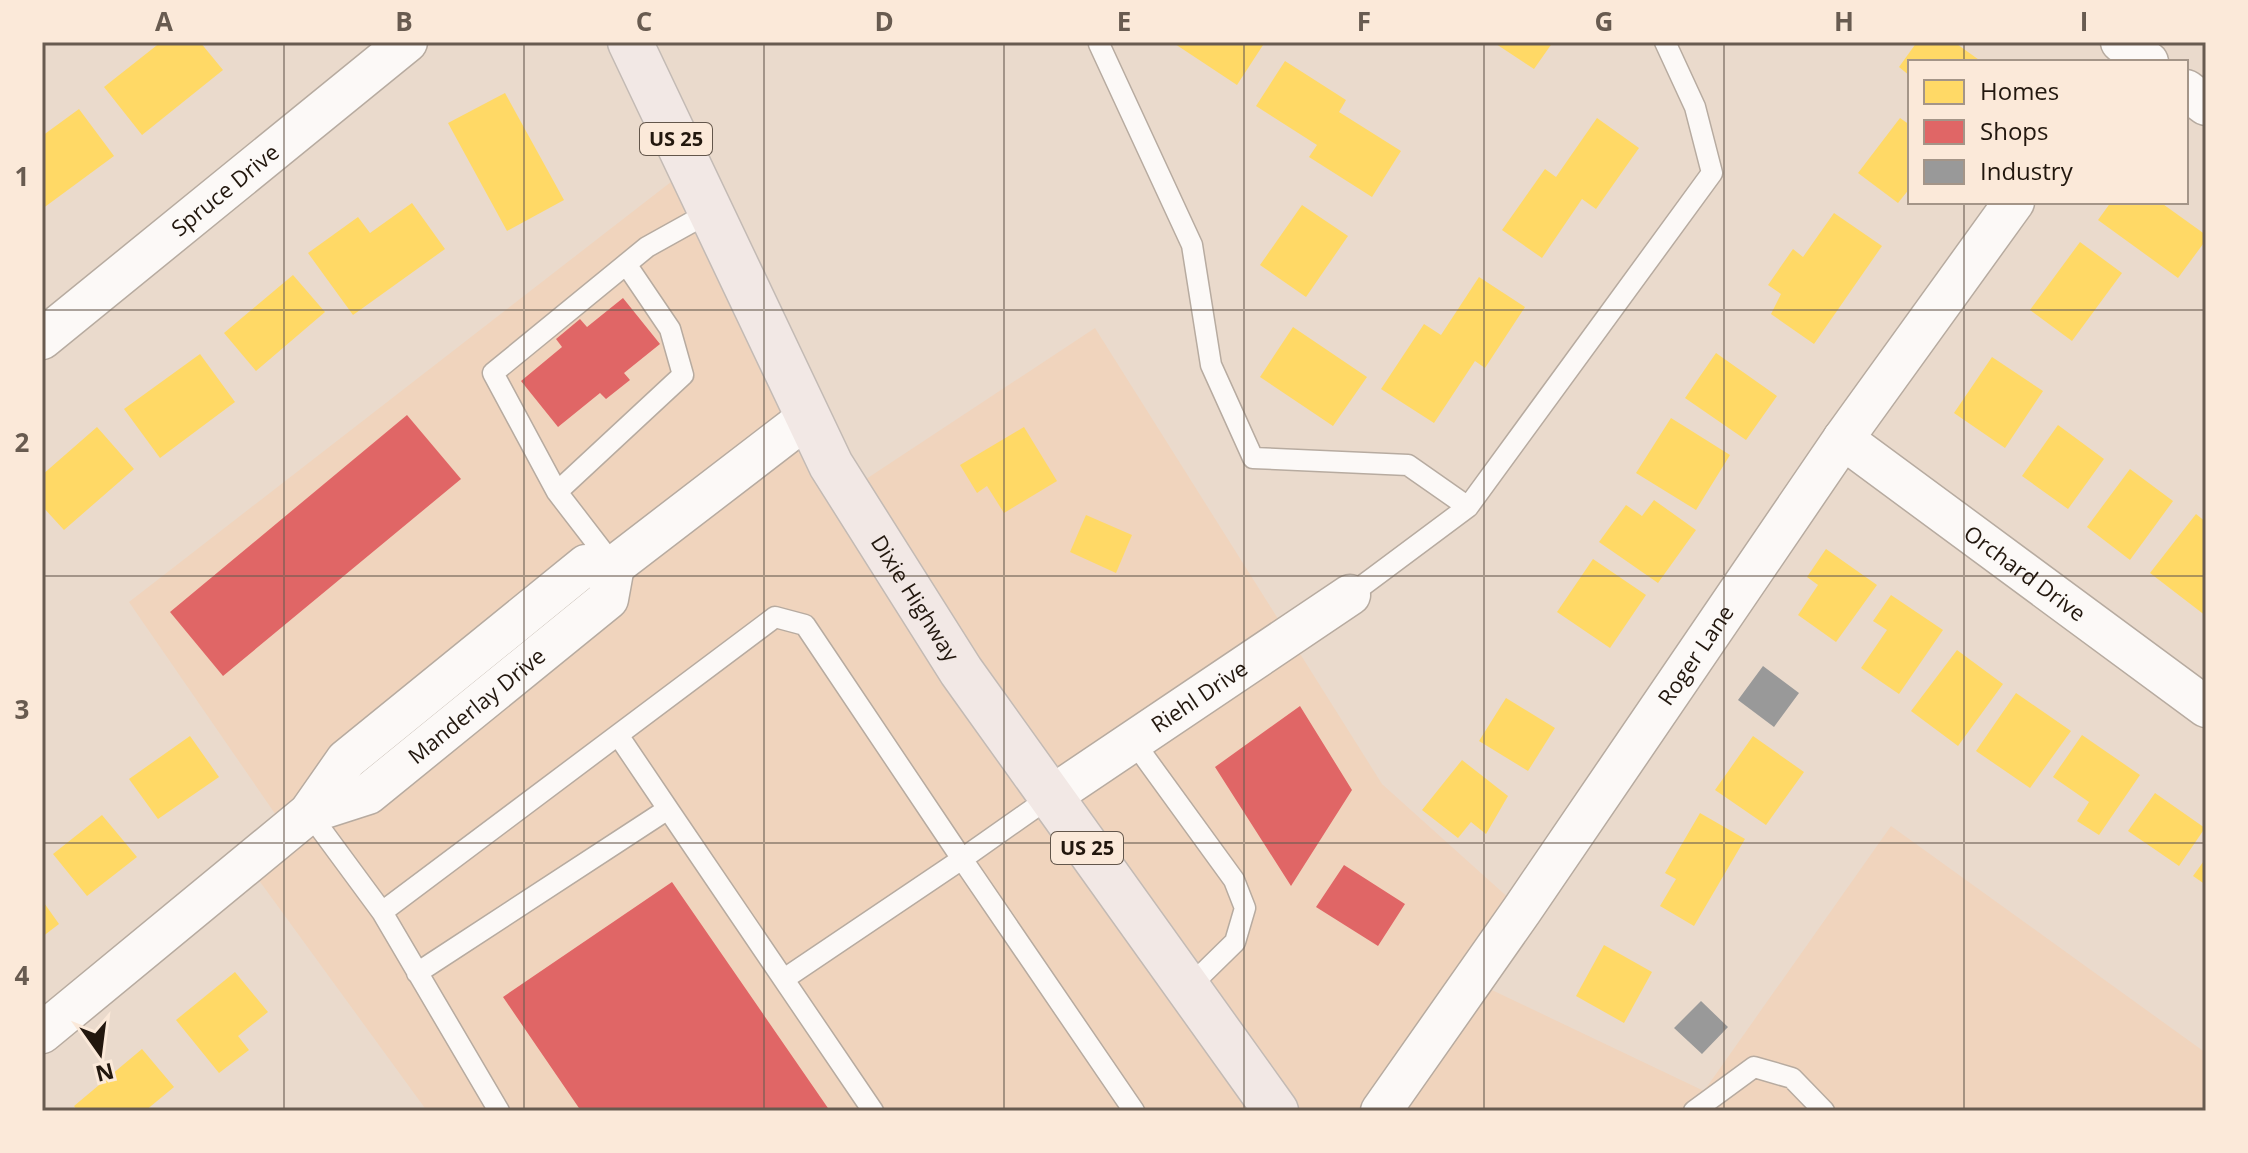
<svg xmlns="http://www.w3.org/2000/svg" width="2248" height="1153" font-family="'Open Sans',sans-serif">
<rect width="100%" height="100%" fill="#eadacc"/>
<!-- built -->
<path fill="#f0d4bd" d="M689 168 848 491 1095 328 1382 784 1522 910 1473 981 1704 1091 1891 826 2206 1053V1111H427L247 864 287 831 129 602Z"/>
<!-- homes -->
<path fill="#ffd966" d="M161 42H200L223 70 142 135 104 87Z
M1172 42H1265L1237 85Z
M1493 42H1553L1534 69Z
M1917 42H1954L1982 62H1910V76L1899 67Z
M1285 61 1346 100 1339 112 1401 151 1372 197 1309 157 1317 145 1256 106Z
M505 93 564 200 507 231 448 123Z
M79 109 114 156 42 209V136Z
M1597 118 1639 148 1596 209 1582 199 1542 258 1502 230 1545 169 1556 177Z
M1900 118 1910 125V188L1898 203 1858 173Z
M2111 202H2160L2206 235V240L2178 278 2098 220Z
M412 203 445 249 353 315 308 253 358 217 370 233Z
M1302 205 1348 236 1306 297 1260 265Z
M1834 213 1882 246 1814 344 1771 314 1781 294 1768 285 1793 249 1803 257Z
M2080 242 2122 273 2072 341 2030 310Z
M293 275 325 312 256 371 224 333Z
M1479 277 1525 307 1485 368 1475 361 1434 423 1381 389 1424 324 1441 335Z
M1293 327 1367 377 1333 426 1260 377Z
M1716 353 1777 396 1746 440 1685 398Z
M200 354 235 402 160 458 124 409Z
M1992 357 2043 391 2005 448 1954 413Z
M1671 418 1730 455 1696 510 1636 473Z
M2058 425 2104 459 2068 509 2022 476Z
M97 427 134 469 64 530 42 506V475Z
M1024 427 1057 481 1004 513 987 486 977 493 960 465Z
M2130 469 2173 501 2130 560 2087 527Z
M1654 500 1696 530 1658 583 1599 542 1626 505 1642 516Z
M2196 514 2206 522V616L2150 573Z
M1086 515 1132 535 1116 573 1070 552Z
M1826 549 1877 585 1836 642 1798 615 1818 585 1807 577Z
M1593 559 1646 595 1610 648 1557 612Z
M1891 595 1943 630 1899 694 1861 668 1887 630 1873 621Z
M1957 650 2003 684 1958 746 1911 711Z
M2016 693 2071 731 2030 788 1976 751Z
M1506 698 1555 728 1528 771 1479 741Z
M2082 735 2140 775 2099 835 2077 821 2089 802 2053 777Z
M190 736 219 777 158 819 129 779Z
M1753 736 1804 772 1766 825 1715 790Z
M1462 760 1508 796 1486 834 1471 822 1458 838 1422 810Z
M2155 793 2205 828 2179 866 2128 831Z
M1700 813 1745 839 1694 926 1660 906 1676 879 1665 873Z
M102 815 137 857 87 896 53 854Z
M2206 858V885L2193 876Z
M42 900 59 924 42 937Z
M1604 945 1652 972 1624 1023 1576 996Z
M235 972 268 1012 238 1036 249 1050 219 1073 176 1020Z
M142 1049 174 1087 145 1111H78L74 1106Z"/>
<!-- shops -->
<path fill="#e06666" d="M623 298 660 344 624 373 630 380 606 399 600 393 558 427 521 381 562 347 556 339 580 319 587 327Z
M407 415 461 479 223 676 170 612Z
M1300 706 1352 790 1291 886 1215 767Z
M1344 865 1405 904 1378 946 1316 907Z
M672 882 830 1111H581L503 997Z"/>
<!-- industry -->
<path fill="#999" d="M1763 666 1799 693 1774 727 1738 700Z
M1701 1001 1728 1027 1702 1054 1674 1028Z"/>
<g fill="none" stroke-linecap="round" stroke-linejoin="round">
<defs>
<path id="lane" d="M1099 44 1192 245 1211 365 1253 458 1408 465 1468 507
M557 492 683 375 670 329 626 264
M614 566 557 492 493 373 647 247 710 212
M1350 595 1468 507 1712 173 1695 107 1665 42
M618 735 668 809
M1133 741 1234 880 1245 908 1235 942 1188 988
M309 813 382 912 775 617 805 625 962 859 1050 797
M382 912 499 1111
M417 973 668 809 873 1111
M784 979 962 859 1134 1111
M1694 1111 1754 1067 1792 1078 1824 1111"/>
<g id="street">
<path d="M2121 42 2148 62"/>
<path d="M2186 90 2206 105"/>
<path id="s1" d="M42 339 407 42"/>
<path id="s2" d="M1843 439 2206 707"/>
<path id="s3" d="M1050 797 1350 595"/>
<path id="s4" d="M309 813 368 794 608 599 614 566"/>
<path d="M42 1033 309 813 346 760 586 565 614 566 808 417"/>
<path id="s5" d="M1381 1111 1522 910 1843 439 2014 202"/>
</g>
<g id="primary">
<path id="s6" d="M630 42 831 465 961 671 1276 1111"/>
</g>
</defs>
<!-- lane casing -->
<use href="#lane" stroke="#b7aba0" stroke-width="23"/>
<!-- street casing -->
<use href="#street" stroke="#b7aba0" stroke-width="43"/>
<!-- primary casing -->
<use href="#primary" stroke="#c3bab4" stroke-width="47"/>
<!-- lane -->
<use href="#lane" stroke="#fcf9f7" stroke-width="20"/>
<!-- street -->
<use href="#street" stroke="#fcf9f7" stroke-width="40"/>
<!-- primary -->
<use href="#primary" stroke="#f2e8e5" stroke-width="44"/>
</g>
<!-- grid -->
<path fill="none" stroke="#685b50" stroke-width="2" stroke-opacity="0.55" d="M284 42V1111M524 42V1111M764 42V1111M1004 42V1111M1244 42V1111M1484 42V1111M1724 42V1111M1964 42V62M1964 202V1111M42 310H2206M42 576H2206M42 843H2206"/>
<g text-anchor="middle" stroke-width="8" stroke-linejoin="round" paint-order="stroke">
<!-- shield labels -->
<g fill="#fbe9d9" stroke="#63564b" stroke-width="2">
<rect x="640" y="123" width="72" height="32" rx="6"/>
<rect x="1051" y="832" width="72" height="32" rx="6"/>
</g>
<g font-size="20" font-weight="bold" fill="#22170e">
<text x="676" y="146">US 25</text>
<text x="1087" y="855">US 25</text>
</g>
<!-- street labels -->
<g font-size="22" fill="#22170e" stroke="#fbe9d9">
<text dy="8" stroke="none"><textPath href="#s1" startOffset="236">Spruce Drive</textPath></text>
<text dy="8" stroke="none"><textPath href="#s2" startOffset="226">Orchard Drive</textPath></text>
<text dy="8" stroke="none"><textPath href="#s6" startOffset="626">Dixie Highway</textPath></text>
<text dy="8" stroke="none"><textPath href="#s5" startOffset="554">Roger Lane</textPath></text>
<text dy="8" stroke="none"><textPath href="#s3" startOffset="180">Riehl Drive</textPath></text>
<text dy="8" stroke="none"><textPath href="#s4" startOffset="202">Manderlay Drive</textPath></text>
</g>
</g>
<!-- border -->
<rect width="2248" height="1153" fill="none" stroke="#fbe9d9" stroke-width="88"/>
<!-- legend -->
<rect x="1908" y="60" width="280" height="144" fill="#fbe9d9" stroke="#a49588" stroke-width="2"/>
<rect x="1924" y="80" width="40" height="24" fill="#ffd966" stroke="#a49588" stroke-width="2"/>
<text x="1980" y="100" font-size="24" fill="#22170e">Homes</text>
<rect x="1924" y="120" width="40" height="24" fill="#e06666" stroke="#a49588" stroke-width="2"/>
<text x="1980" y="140" font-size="24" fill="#22170e">Shops</text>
<rect x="1924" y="160" width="40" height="24" fill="#999999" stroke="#a49588" stroke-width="2"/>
<text x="1980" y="180" font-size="24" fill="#22170e">Industry</text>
<!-- north arrow -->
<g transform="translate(100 1053) rotate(166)" stroke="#fbe9d9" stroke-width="6" paint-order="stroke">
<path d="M0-6L14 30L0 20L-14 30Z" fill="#22170e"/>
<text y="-12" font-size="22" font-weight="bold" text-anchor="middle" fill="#22170e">N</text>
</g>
<rect x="44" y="44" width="2160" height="1065" fill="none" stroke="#685b50" stroke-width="3"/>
<g font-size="26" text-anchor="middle" font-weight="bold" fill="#685b50">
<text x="164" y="31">A</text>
<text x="404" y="31">B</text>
<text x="644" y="31">C</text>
<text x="884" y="31">D</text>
<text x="1124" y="31">E</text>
<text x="1364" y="31">F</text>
<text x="1604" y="31">G</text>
<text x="1844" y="31">H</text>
<text x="2084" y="31">I</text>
<text x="22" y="186">1</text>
<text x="22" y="452">2</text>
<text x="22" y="719">3</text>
<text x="22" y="985">4</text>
</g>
</svg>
